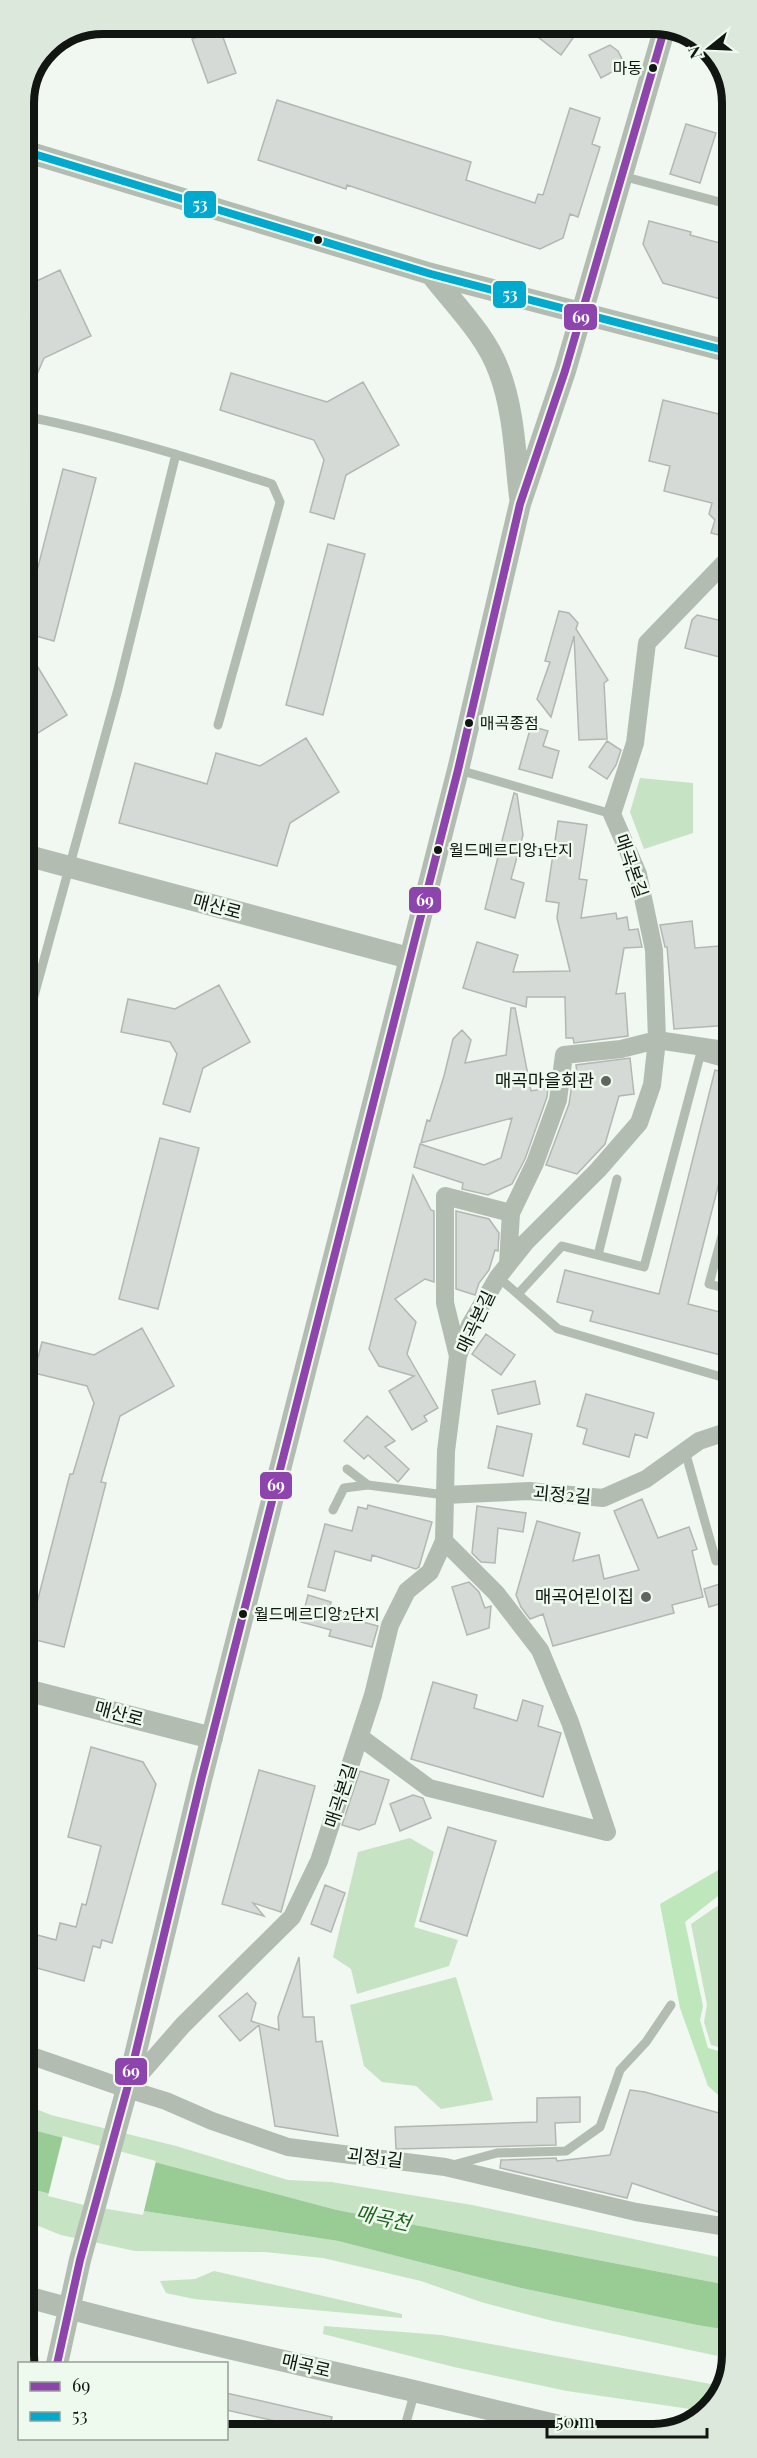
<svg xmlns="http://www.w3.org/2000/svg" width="757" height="2458" font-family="'Playfair Display','Noto Sans KR',serif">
<rect width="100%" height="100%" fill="#f1f7f1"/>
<!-- green -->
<path fill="#c6e3c3" d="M640 778 693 783V833L644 849 630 812Z
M410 1838 434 1852 414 1927 458 1940 449 1966 357 1994 351 1969 333 1957 358 1852Z
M732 1896 733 2051 711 2045 704 2022 707 2005 691 1924Z
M456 1977 493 2100 441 2109 416 2086 382 2082 364 2066 350 2005Z
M26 2105 51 2115 176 2146 288 2180 331 2182 472 2205 733 2260V2286L337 2210 26 2128Z
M26 2188 85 2202 338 2241 521 2288 697 2325 733 2331 732 2359 553 2321 481 2302 421 2281 323 2258 265 2252 135 2251 61 2235 26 2221Z
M214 2271 402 2314V2318L194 2299 166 2293 160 2281 195 2279Z
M324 2326 441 2335 722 2386 716 2403 704 2411 567 2391 454 2367 323 2334Z"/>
<!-- forest -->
<path fill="#bee8bb" d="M732 1712V1815L721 1777 729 1714Z
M732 1831V1885L685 1922 703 2006 700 2020 708 2048 733 2055V2108L708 2086 680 2008 660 1904 727 1865Z"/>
<!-- water -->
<path fill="#99cc95" d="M26 2128 337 2210 733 2286V2331L697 2325 521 2288 338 2241 85 2202 26 2188Z"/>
<!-- pier -->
<path fill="#f1f7f1" d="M63 2136 156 2161 143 2215 84 2205 48 2196Z"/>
<!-- building -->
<path fill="#d6dad6" stroke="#b3b7b3" stroke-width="1.5" d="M548 24H583L561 55 538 37Z
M220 29 236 73 208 83 192 39Z
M610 45 618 51 625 65 601 78 589 55Z
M277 100 471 162 466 180 535 203 538 194 543 195 570 108 600 118 592 144 600 147 578 217 570 214 563 238 540 249 347 185 346 189 258 160Z
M686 124 716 133 700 183 670 174Z
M649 221 691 232 690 235 731 246V302L663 283 643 244Z
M60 270 91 336 44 358 24 405V287Z
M231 373 327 402 363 382 399 445 346 475 334 519 310 512 324 460 314 440 220 410Z
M663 400 731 417V538L711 533 715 520 709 514 712 503 664 491 670 466 649 461Z
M63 469 96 478 54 641 25 633V618Z
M328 544 365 554 323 715 286 705Z
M559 611 569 613 578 623 576 629 608 680 604 683 607 739 579 740 574 636 551 717 537 699 550 662 545 661Z
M697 615 731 623V660L685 648 692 620Z
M25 646 67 715 25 741Z
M531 726 548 731 543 746 559 751 552 778 519 769Z
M306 738 339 792 290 823 277 866 119 823 135 763 207 784 216 753 260 766Z
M607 741 621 750 616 765 607 779 589 767Z
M514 793 517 794 523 835 511 879 524 883 515 918 485 909Z
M558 821 587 825 579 879 587 880 581 918 616 913 617 919 627 917 629 930 638 929 642 947 624 948 616 994 625 993 628 1036 574 1043 573 1038H566L565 997H527L526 1007 463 988 477 942 518 955 513 972 570 971 557 918 559 903 546 901Z
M692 921 695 948 731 945V1025L674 1029 667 947H665L660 925Z
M219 985 250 1042 203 1068 190 1112 163 1104 177 1054 170 1042 121 1032 128 999 175 1009Z
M511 1008H515L531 1091 548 1088 547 1097 525 1159 512 1184 488 1195 462 1189 463 1183 414 1167 420 1144 484 1165 501 1158 512 1118 421 1143 427 1120 430 1121 444 1076 453 1039 462 1030 471 1040 465 1063 506 1055Z
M630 1058 634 1094 619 1096 605 1144 577 1174 546 1165 569 1104 572 1084 578 1083 576 1065Z
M715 1070 732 1075V1132L688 1304 732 1315V1358L590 1321 593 1311 557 1302 565 1270 659 1294Z
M160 1138 199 1148 158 1309 119 1299Z
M413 1175 431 1210 434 1211V1282L425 1279 395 1299 416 1322 407 1354 438 1408 424 1416 427 1421 412 1430 389 1391 414 1376 379 1366 369 1349Z
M456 1211 489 1219 499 1233 498 1251 495 1250 489 1270 479 1283 475 1295 456 1289Z
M142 1328 174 1386 120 1416 101 1482 106 1483 64 1647 28 1638 70 1474H73L94 1403 87 1386 34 1373 42 1342 94 1355Z
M486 1334 515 1355 501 1375 472 1354Z
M535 1381 540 1404 498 1414 492 1390Z
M586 1394 654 1413 647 1438 635 1434 629 1457 583 1444 587 1429 577 1426Z
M367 1416 395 1441 385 1447 409 1469 398 1482 368 1455 364 1459 344 1441Z
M497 1426 532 1434 523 1476 488 1468Z
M642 1499 658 1538 689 1527 697 1549 692 1551 703 1597 672 1605 674 1613 553 1646 543 1614 530 1619 521 1607 516 1595 537 1521 580 1533 573 1561 599 1555 604 1579 639 1570 614 1511Z
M368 1505 432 1522 419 1567 416 1569 372 1555 371 1561 335 1551 325 1591 308 1587 325 1524 352 1531 358 1507 367 1509Z
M477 1506 526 1513 523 1532 498 1528 495 1563 481 1562 472 1553Z
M732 1580V1600L709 1607 704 1589Z
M469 1582 479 1592 485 1608 491 1606 489 1628 467 1635 452 1587Z
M308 1595 331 1602 329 1613 378 1626 372 1647 329 1636 331 1630 301 1622Z
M433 1682 477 1695 474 1708 517 1721 523 1700 543 1706 538 1726 561 1733 543 1797 411 1759Z
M91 1747 143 1762 156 1784 112 1943 102 1940 100 1948 93 1946 84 1981 26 1965V1932L56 1940 60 1923 76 1927 82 1904 86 1905 101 1846 68 1837Z
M259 1770 315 1786 281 1912 253 1903 264 1916 222 1904Z
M360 1771 389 1780 375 1824 359 1830 342 1825Z
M413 1795 423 1798 431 1818 400 1831 390 1804Z
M448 1827 496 1841 467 1936 420 1921Z
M325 1885 345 1893 331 1932 311 1924Z
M299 1957 303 2017H314L316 2042 322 2041 338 2136 275 2126 259 2025 240 2041 219 2016 247 1993 256 2003 251 2021 279 2030 278 2017Z
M630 2090 645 2092 733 2117V2217L632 2183 627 2198 500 2168 501 2160 556 2158 557 2161 610 2155Z
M580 2097V2122L555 2123 556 2145 396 2149 395 2127 537 2122V2098Z
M226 2393 332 2417 328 2433H300L302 2427 226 2410Z"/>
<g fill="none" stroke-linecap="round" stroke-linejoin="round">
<!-- service -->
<path stroke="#b2bcb1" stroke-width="9" d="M622 176 731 205
M24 416C109 433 190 458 272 484L280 502 218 725
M459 770 612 814
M25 1029 118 689 176 454
M732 1199 709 1284 732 1290
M25 1247C36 1282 35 1302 25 1337
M598 1255 617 1179
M498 1277 558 1329 732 1380
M518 1294 562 1246 644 1267 700 1056 732 1065
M685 1451 716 1561
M347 1469 368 1485
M333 1510 344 1488 368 1485 445 1495
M453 2165 497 2153 566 2151 600 2127 620 2070 646 2042 671 2005
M403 2433 415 2391"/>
<!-- minor -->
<path stroke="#b2bcb1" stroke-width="18" d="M508 1264 511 1213 535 1163 558 1100 564 1055 621 1049 657 1040 731 1051
M458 1356 445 1303V1196L511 1213
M445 1495 529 1491 603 1498 646 1479 699 1441 732 1430
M444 1541 496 1593 540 1650 570 1722 607 1832
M360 1737 429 1788 607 1832
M26 2054 127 2089 166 2101 212 2121 288 2147 445 2167 636 2212 733 2228
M127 2089 183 2025 292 1917 319 1861 373 1695 390 1625 407 1591 430 1572 444 1541 446 1451 458 1356 470 1325 498 1277 526 1242 598 1170 639 1123 652 1085 657 1040 654 950 638 874 612 814 635 743 647 643 731 556"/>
<!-- tertiary -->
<path stroke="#b2bcb1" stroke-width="22" d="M24 151 431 274 731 352
M431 274C454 304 486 335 499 371 514 410 515 455 520 497
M25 855 409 958
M26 1690 212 1738
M27 2297C146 2330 267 2357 388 2385 454 2400 520 2418 587 2432
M57 2364 80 2260 127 2089 201 1780 458 770 520 504 565 371 665 27"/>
<defs>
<path id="bus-1" d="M57 2364 80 2260 127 2089 201 1780 458 770 520 504 565 371 665 27"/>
<path id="bus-2" d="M24 151 431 274 731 352"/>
</defs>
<!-- bus-1 casing -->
<use href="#bus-1" stroke="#effaee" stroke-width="12"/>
<!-- bus-2 casing -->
<use href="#bus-2" stroke="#effaee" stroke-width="12"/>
<!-- bus-1 -->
<use href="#bus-1" stroke="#8e44ad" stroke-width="8"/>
<!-- bus-2 -->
<use href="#bus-2" stroke="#00a9ce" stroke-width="8"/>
</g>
<!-- markers -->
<g fill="#121612" stroke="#effaee" stroke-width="2">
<circle cx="653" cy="68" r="5"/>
<circle cx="318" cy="240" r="5"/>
<circle cx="469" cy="723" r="5"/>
<circle cx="438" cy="850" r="5"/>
<circle cx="243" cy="1614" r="5"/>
</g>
<g fill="#606560" stroke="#effaee" stroke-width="2">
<circle cx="606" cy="1081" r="6"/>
<circle cx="646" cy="1597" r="6"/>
</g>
<g text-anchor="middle" stroke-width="5" stroke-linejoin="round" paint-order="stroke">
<!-- bus labels -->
<g font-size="16" fill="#121612" stroke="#effaee" text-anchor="start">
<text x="642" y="74" text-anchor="end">마동</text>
<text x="480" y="729">매곡종점</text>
<text x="449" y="856">월드메르디앙1단지</text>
<text x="254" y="1620">월드메르디앙2단지</text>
</g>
<!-- street labels -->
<g font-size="18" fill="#121612" stroke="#effaee">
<text transform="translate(631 866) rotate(71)" y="6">매곡본길</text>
<text transform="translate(217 907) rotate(15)" y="6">매산로</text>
<text transform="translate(476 1322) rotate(-65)" y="6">매곡본길</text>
<text transform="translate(562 1495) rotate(5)" y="6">괴정2길</text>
<text transform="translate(119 1714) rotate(15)" y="6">매산로</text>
<text transform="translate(341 1796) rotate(-72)" y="6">매곡본길</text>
<text transform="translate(375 2158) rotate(7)" y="6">괴정1길</text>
<text transform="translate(306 2366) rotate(13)" y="6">매곡로</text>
</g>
<!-- poi labels -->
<g font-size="18" fill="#121612" stroke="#effaee" text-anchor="end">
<text x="594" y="1087">매곡마을회관</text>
<text x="634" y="1603">매곡어린이집</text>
</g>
<!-- water labels -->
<g font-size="20" font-style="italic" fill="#1e631b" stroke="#effaee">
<text transform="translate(383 2218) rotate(12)" y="7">매곡천</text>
</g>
</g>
<!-- crop -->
<path d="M0 0H757V2458H0ZM103 34H653A69 69 0 0 1 722 103V2355A69 69 0 0 1 653 2424H103A69 69 0 0 1 34 2355V103A69 69 0 0 1 103 34Z" fill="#dde8dc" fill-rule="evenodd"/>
<path fill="none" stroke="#121612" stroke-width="8" d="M103 34H653A69 69 0 0 1 722 103V2355A69 69 0 0 1 653 2424H103A69 69 0 0 1 34 2355V103A69 69 0 0 1 103 34Z"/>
<g stroke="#effaee" stroke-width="2">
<rect x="183" y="190" width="34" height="29" rx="6" fill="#00a9ce"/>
<rect x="492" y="280" width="35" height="29" rx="6" fill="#00a9ce"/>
<rect x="563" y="303" width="35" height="28" rx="6" fill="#8e44ad"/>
<rect x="408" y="886" width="34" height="28" rx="6" fill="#8e44ad"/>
<rect x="259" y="1471" width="34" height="29" rx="6" fill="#8e44ad"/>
<rect x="114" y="2057" width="34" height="29" rx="6" fill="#8e44ad"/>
</g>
<g font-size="16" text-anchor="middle" font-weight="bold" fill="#fff">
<text x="200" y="210">53</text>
<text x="510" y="300">53</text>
<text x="581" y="323">69</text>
<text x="425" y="906">69</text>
<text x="276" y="1491">69</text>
<text x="131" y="2077">69</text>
</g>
<!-- legend -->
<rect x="18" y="2362" width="210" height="78" fill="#effaee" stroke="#979f96" stroke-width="1.5"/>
<rect x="30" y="2382" width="30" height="9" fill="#8e44ad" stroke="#979f96" stroke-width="1.5"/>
<text x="72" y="2392" font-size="18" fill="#121612">69</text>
<rect x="30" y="2412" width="30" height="9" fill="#00a9ce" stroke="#979f96" stroke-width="1.5"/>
<text x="72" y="2422" font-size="18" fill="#121612">53</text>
<!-- north arrow -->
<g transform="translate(709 48) rotate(252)" stroke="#effaee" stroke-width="4.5" paint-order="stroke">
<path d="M0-4.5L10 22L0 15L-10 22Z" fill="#121612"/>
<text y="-9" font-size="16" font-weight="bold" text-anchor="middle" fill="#121612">N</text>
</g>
<!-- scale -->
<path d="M547 2428v9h160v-9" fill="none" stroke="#121612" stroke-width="3"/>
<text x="556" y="2428" font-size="18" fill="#121612" stroke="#effaee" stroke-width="4.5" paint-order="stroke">50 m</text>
</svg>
